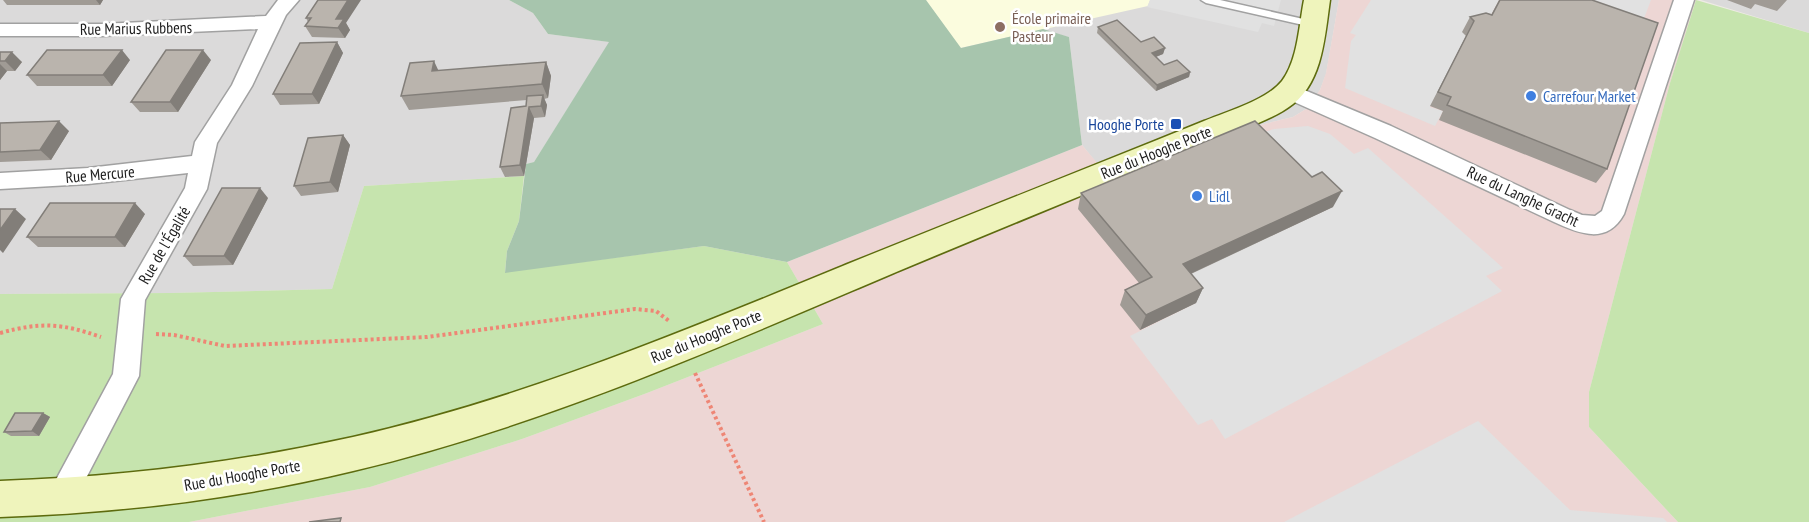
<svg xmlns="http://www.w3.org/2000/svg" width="1809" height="522" font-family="'PT Sans Narrow',sans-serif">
<rect width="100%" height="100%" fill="#eeebe4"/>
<!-- residential -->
<path fill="#dbdada" d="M0 0H509L533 13 548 34 610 42 534 162 526 164 524 176 364 186 332 289 171 293 0 294Z
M926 0H1339L1326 74 1320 90 1306 109 1293 117 1248 128 1113 183 1082 145 1069 37Z
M1701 0H1809V33Z"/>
<!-- commercial -->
<path fill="#edd6d4" d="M1339 0H1696L1670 83 1589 392V427L1678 522H189L370 487 522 439 647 393 823 324 787 262 1082 145 1114 183 1248 128 1293 117 1306 109 1320 90 1326 73Z"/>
<!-- education -->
<path fill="#fbfcde" d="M926 0H1150L1148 6 960 48Z"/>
<!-- grass -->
<path fill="#c6e4ae" d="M1696 0 1809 33V522H1678L1589 427V392L1670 83Z
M524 176 519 221 507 251 505 272 704 246 787 262 823 324 647 393 522 439 370 487 189 522H0V294L171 293 332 289 364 186Z"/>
<!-- cemetery -->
<path fill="#a7c5ad" d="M509 0H926L961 48 1043 29 1069 37 1082 145 787 262 704 246 505 273 507 251 519 221 526 164 534 162 609 42 548 34 533 13Z"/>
<!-- parking -->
<path fill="#e1e1e1" d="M1150 0H1281L1274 26 1262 23 1258 32 1147 7Z
M1371 0H1499L1483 30 1463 32 1466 36 1430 107 1443 111 1435 126 1345 88 1351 41 1356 35 1350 33Z
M1540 0H1651L1638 34Z
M1308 126 1330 134 1354 154 1368 148 1503 268 1486 276 1502 291 1225 439 1212 419 1198 425 1130 336 1196 303 1177 280 1258 134 1274 129Z
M1478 421 1570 510 1663 518 1667 522H1284Z"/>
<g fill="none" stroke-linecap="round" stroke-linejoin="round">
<defs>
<path id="lane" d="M1201 0H1220L1312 21 1317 24 1312 27 1206 3Z"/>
<path id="street" d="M278 0H299L286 15 252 86 217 143 207 189 145 300 139 376 71 507 61 511 51 507 47 498 51 489 113 374 121 299 185 188 188 173 88 184 0 189V173L88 168 192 156 195 142 232 85 258 29 102 36H0V24H102L266 16Z
M1674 0H1694L1624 214C1607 245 1580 234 1554 222L1375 138 1283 97 1280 92 1283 87 1290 85 1297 87 1391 126 1570 210 1582 215 1595 216 1602 211Z"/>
<path id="secondary" d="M1304 0H1330C1325 34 1323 81 1293 104 1274 119 1246 127 1225 137 1117 181 1008 225 901 270 722 346 543 426 353 471 237 499 119 513 0 517V481C119 477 236 463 353 437 525 398 687 330 850 263 967 215 1086 169 1204 121 1226 112 1267 100 1282 81 1298 60 1299 25 1304 0Z"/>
</defs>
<!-- lane casing -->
<use href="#lane" stroke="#a1a1a1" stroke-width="3"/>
<!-- street casing -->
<use href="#street" stroke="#a1a1a1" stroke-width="3"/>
<!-- secondary casing -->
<use href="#secondary" stroke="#5d6b0e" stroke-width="3"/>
<!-- path -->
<path stroke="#ee8675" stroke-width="4" stroke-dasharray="3 3" stroke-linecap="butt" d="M0 333C41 322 61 323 101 337
M156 334 174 335 225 346 427 337 635 309 656 311 669 321
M695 373 764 522"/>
<!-- lane -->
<use href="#lane" fill="#fff" fill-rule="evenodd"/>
<!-- street -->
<use href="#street" fill="#fff" fill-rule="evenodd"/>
<!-- secondary -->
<use href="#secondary" fill="#eff4bc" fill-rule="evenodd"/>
</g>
<!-- wall -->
<path fill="#a09b95" d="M3 0H103L100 5H7Z
M1499 0H1592L1607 169 1596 183 1439 120 1443 111 1430 106 1466 36 1462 32 1470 17 1491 15Z
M1727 0H1787L1777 11 1755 4 1751 9Z
M306 18 346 23 350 30 345 38 312 37 305 26 308 22Z
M1098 27 1141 42 1165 48 1163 54 1156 57 1164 65 1190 72 1189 77 1156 91 1097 33Z
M337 42 343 53 319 104 280 105 273 94Z
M0 52 22 62 15 71H7L0 80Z
M130 60 112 86H37L27 75Z
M211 60 178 112H140L131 102Z
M546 62 551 76 548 98 544 99 547 105 545 117 534 118 524 176 505 177 500 167 526 106 527 100 409 110 401 96Z
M0 123 69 131 51 160 0 162Z
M343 135 350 145 338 192 301 196 294 186Z
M1081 193 1333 207 1191 274 1203 288 1196 303 1140 330 1120 305 1125 290 1139 283 1078 209Z
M268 198 233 265 193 266 184 256Z
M145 214 125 247H38L27 237Z
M43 413 50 417 39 436H11L4 432Z"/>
<!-- shaded-wall -->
<path fill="#827e79" d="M96 0H103L100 5Z
M348 0H361L346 23 350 30 345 38 338 28 336 19Z
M337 42 343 53 319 104 312 94Z
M1165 48 1163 54 1150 59 1152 53Z
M122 50 130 60 112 86 103 75Z
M203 50 211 60 178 112 170 102Z
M12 52 22 62 15 71 5 61Z
M434 61 441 76 432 71Z
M546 62 551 76 548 98 542 84Z
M0 64 7 71 0 80Z
M1190 72 1189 77 1156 91 1157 85Z
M543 95 547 105 545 117 541 106Z
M529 107 534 118 524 176 520 165Z
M59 121 69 131 51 160 40 150Z
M343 135 350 145 338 192 330 182Z
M260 188 268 198 233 265 224 256Z
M1342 191 1333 207 1177 280 1183 264Z
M135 203 145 214 125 247 115 237Z
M15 209 26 219 3 253 0 250V230Z
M1203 288 1196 303 1140 330 1146 315Z
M43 413 50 417 39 436 32 431Z"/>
<!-- building -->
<path fill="#bab4ad" stroke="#827e79" stroke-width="1.5" d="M318 0H348L336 19H344L338 28 305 26 311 18H306Z
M1500 0H1592L1658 23 1607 169 1447 105 1451 97 1438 92 1474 21 1470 17 1486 13 1492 15Z
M1117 20 1141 42 1154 37 1165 48 1152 53 1164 65 1177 60 1190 72 1157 85 1098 27Z
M337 42 312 94H273L300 43Z
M47 50H122L103 75H27Z
M166 50H203L170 102H131Z
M0 52H12L5 61H0Z
M434 61 432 71 546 62 542 84 401 96 410 63Z
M543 95 541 106 529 107 520 165 500 167 511 108 526 106 527 96Z
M59 121 40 150 0 152V123Z
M1255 121 1312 177 1322 172 1342 191 1183 264 1203 288 1146 315 1125 290 1152 277 1081 193Z
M343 135 330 182 294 186 308 138Z
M222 188H260L224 256H184Z
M50 203H135L115 237H27Z
M0 209H15L0 230Z
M15 413H43L32 431 4 432Z
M341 518 340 522H309Z"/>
<!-- markers -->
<circle fill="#8d6e63" stroke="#fff" stroke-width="2" cx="1000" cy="27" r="6"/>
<g fill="#3f7fe0" stroke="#fff" stroke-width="2">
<circle cx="1531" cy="96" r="6"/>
<circle cx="1197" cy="196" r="6"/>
</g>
<rect fill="#1a4fb4" stroke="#fff" stroke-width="2" x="1170" y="118" width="12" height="12" rx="3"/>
<g text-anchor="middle" stroke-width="5" stroke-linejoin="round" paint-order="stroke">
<!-- education labels -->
<g font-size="16" fill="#785e54" stroke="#fff" text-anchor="start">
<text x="1012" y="24">École primaire<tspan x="1012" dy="18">Pasteur</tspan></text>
</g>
<!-- street labels -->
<g font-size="16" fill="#1d1d1d" stroke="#fff">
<text transform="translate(136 28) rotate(-1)" y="6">Rue Marius Rubbens</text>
<text transform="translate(1156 152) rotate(-22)" y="6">Rue du Hooghe Porte</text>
<text transform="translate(100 174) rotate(-5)" y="6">Rue Mercure</text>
<text transform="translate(1523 196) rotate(25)" y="6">Rue du Langhe Gracht</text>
<text transform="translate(164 245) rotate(-60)" y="6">Rue de l'Égalité</text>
<text transform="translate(706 336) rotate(-22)" y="6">Rue du Hooghe Porte</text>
<text transform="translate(242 475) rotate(-10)" y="6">Rue du Hooghe Porte</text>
</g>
<!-- shop labels -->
<g font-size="16" fill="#366cbe" stroke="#fff" text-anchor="start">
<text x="1543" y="102">Carrefour Market</text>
<text x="1209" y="202">Lidl</text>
</g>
<!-- transit labels -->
<g font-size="16" fill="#164399" stroke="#fff" text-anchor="end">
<text x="1164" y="130">Hooghe Porte</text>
</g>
</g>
</svg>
